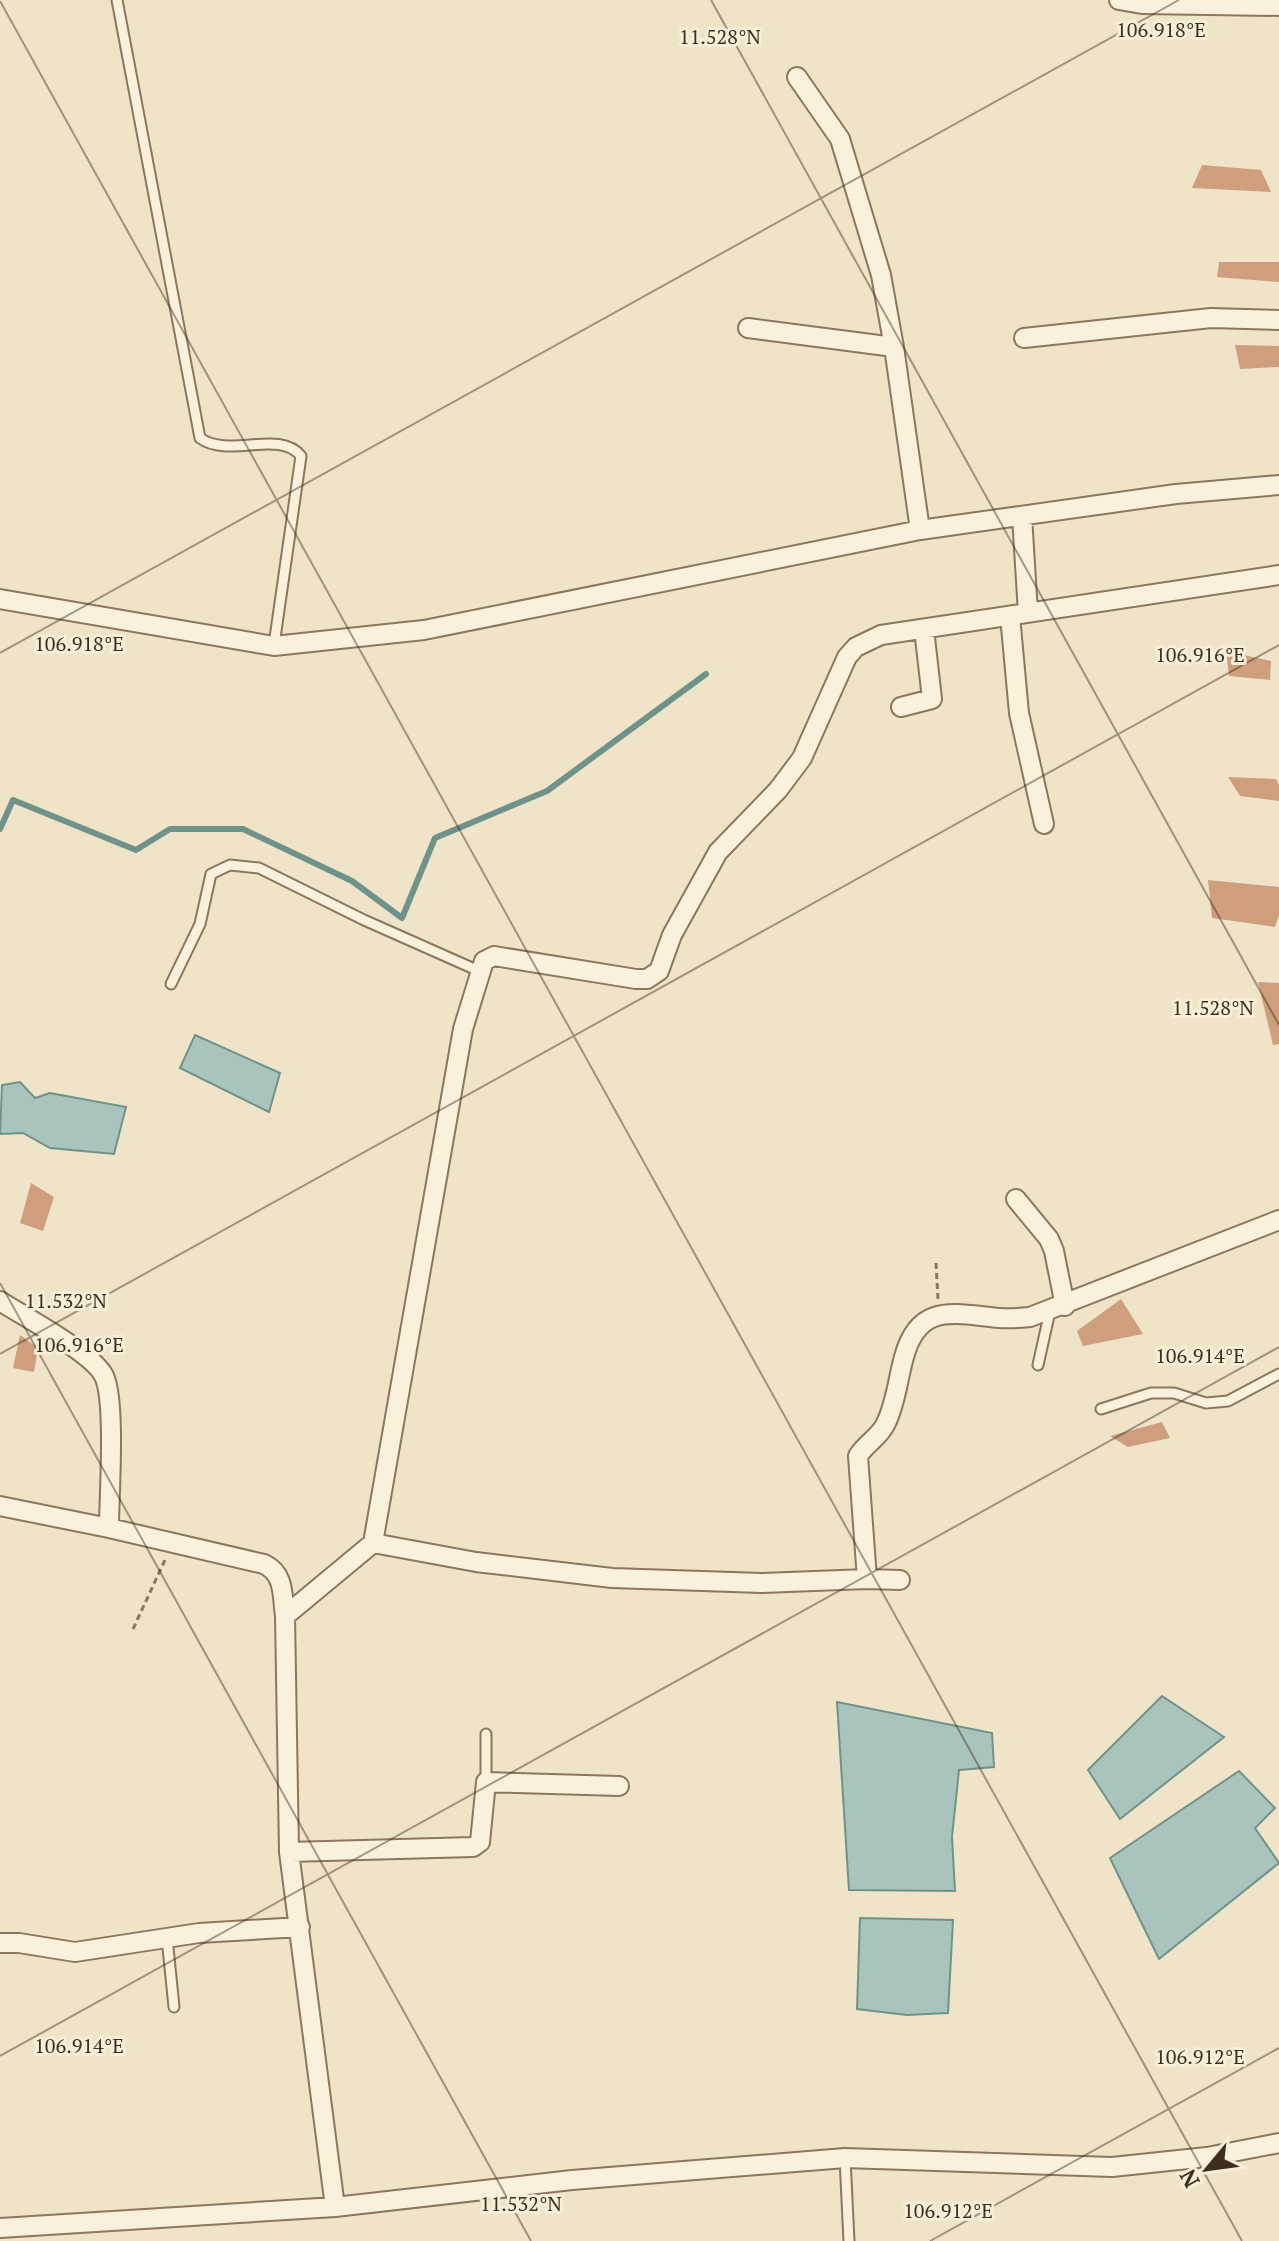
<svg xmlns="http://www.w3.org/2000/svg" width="1279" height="2241" viewBox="0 0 1279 2241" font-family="'PT Serif',serif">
<rect width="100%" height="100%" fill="#f0e4c8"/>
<path fill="#a9c4bc" stroke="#6f938a" stroke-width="2" d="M195,1035L280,1073L269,1112L180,1068Z
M20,1082L35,1098L50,1093L126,1107L114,1154L50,1148L23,1133L0,1134L2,1085Z
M1162,1696L1224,1737L1120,1819L1088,1770Z
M837,1702L992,1733L994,1767L959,1770L952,1837L955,1891L849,1890Z
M1239,1771L1275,1808L1255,1828L1279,1863L1159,1959L1110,1858Z
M860,1918L953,1920L948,2013L907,2015L857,2009Z"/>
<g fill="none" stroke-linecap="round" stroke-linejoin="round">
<path stroke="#6f938a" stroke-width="6" d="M0,829L13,800L136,850L170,829H243L352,881L402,918L435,838L547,791L706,674"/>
</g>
<path fill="#cf9f7d" d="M1202,165L1261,170L1271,192L1192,188Z
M1219,262H1279V282L1217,277Z
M1235,345L1279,346V367L1240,369Z
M1226,651L1271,661L1270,680L1229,676Z
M1228,777L1276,779L1279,785V801L1240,796Z
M1208,880L1279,887V915L1275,927L1212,918Z
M1258,982L1279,983V1044L1273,1045Z
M31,1183L54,1197L43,1231L20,1223Z
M1121,1299L1143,1334L1083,1346L1077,1331Z
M20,1335L38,1348L34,1372L13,1368Z
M1162,1422L1170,1438L1128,1447L1110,1436Z"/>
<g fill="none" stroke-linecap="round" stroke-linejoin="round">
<g stroke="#8d765c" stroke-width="13">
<path id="service" d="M117,0L200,438C229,459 279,429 301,456L274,645
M171,984L200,924L211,874L230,865L259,868L364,920L479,971
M1038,1365L1050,1311
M1101,1409L1151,1393H1174L1206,1403L1228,1401L1279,1374
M486,1782V1734
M167,1938L174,2007
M845,2158L849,2241"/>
</g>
<g stroke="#8d765c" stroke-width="22">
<path id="minor" d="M1119,0L1142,4L1279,6
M797,77L840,139L881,275L894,347
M748,328L894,347L920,530
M1024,338L1211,318L1279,320
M1022,516L1028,613
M0,599L274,646L424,630L920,530L1176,494L1279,485
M1010,616L1019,713L1044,824
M901,707L932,699L924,629
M1016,1199L1049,1239L1054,1251L1065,1306
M0,1301C23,1316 93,1353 104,1376C116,1401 109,1496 109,1528L264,1564C285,1574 282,1595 285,1616L289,1852L335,2207
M0,1506L109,1528
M373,1543L476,1562L612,1578L762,1583L867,1579L900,1580
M867,1579L858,1456C866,1443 880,1437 886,1423C896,1403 898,1378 904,1357C919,1302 954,1314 999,1318C1009,1319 1020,1318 1030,1317L1279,1220
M285,1616L373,1543L463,1029L484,961L494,956L636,979H647L659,971L672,935L718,852L778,790L802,758L847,657L856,647L881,635L1279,575
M289,1852L473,1847L480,1842L486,1782L619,1786
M0,1943H19L75,1952L199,1933L300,1927
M0,2228L335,2207L572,2180L845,2158L1112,2167L1207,2157L1279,2143"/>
</g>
<path stroke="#8d765c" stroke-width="3" stroke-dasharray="6 4" stroke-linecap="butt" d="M936,1263L938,1299
M133,1629L165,1560"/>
<use href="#service" stroke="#faf1dc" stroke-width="9"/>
<use href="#minor" stroke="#faf1dc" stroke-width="18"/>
</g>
<path fill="none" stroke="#3d2e20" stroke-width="2" stroke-opacity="0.45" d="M711,0L1279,1025M0,1L1242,2241M0,653L1179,0M0,1283L531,2241M0,1354L1279,645M0,2056L1279,1347M930,2241L1279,2048"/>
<g font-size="20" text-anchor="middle" fill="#3d2e20" stroke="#f7eed8" stroke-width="6" stroke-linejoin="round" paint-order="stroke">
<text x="1161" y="37">106.918°E</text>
<text x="720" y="44">11.528°N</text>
<text x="79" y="651">106.918°E</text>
<text x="1200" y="662">106.916°E</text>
<text x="1213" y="1015">11.528°N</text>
<text x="66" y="1308">11.532°N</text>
<text x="79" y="1352">106.916°E</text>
<text x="1200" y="1363">106.914°E</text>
<text x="79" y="2053">106.914°E</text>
<text x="1200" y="2064">106.912°E</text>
<text x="521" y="2211">11.532°N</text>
<text x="948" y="2218">106.912°E</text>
</g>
<g transform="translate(1207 2169) rotate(241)" stroke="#f7eed8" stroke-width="6" paint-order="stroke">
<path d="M0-6L14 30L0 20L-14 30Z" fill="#3d2e20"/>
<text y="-12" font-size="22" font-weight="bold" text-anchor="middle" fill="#3d2e20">N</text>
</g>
</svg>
